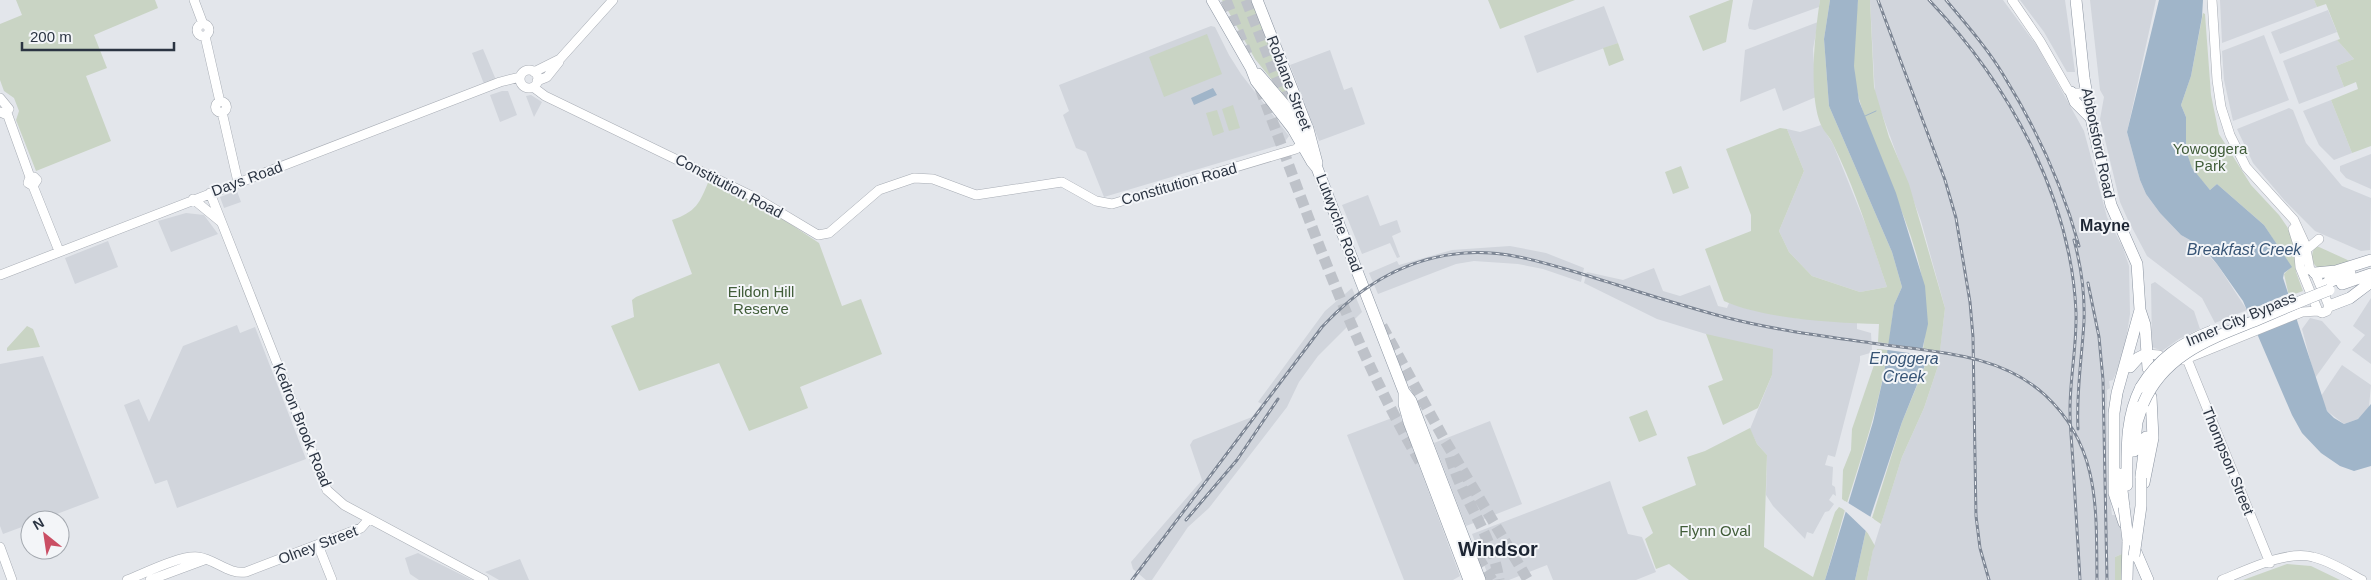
<svg xmlns="http://www.w3.org/2000/svg" width="2371" height="580" viewBox="0 0 2371 580" font-family="Arial,sans-serif">
<rect width="100%" height="100%" fill="#e3e6eb"/>
<path fill="#d1d5dc" d="M1753,0H1820L1819,7L1755,30L1749,29L1748,25Z
M1870,0H2003L2037,46L2084,131L2107,217L2123,248L2129,266L2130,314L2125,346L2116,373L2113,380L2109,381L2110,388L2107,390L2108,480L2112,515H2116L2120,526L2122,540V554L2115,557V580H1867L1873,549L1902,457L1924,408L1938,366L1945,308L1921,221L1875,95Z
M2020,0H2065L2075,72H2067L2044,32Z
M2090,0H2156L2127,132L2140,180L2146,194L2160,213L2181,235L2197,244L2217,264L2247,310L2215,323L2202,298L2147,256L2128,220L2120,202L2100,119L2104,97L2100,90Z
M2220,0H2314L2317,7L2222,43Z
M1604,6L1618,43L1537,73L1524,36Z
M2328,10L2337,32L2280,54L2271,32Z
M1818,22L1813,49L1816,97L1783,111L1775,88L1740,102L1745,50Z
M1211,26L1215,27L1229,55L1241,74L1289,136L1283,144L1104,197L1086,152L1076,148L1063,115L1069,111L1059,85Z
M2264,35L2289,100L2233,121L2224,80L2222,51Z
M2337,40L2354,59L2336,66L2344,87L2299,104L2283,61Z
M483,49L496,80L484,84L472,53Z
M1330,50L1344,90L1352,87L1365,124L1319,141L1290,65Z
M502,91H508L517,115L500,122L490,95Z
M531,95L542,102L534,117L526,96Z
M2331,100L2352,153L2334,160L2319,145L2303,111Z
M2289,108L2293,110L2306,143L2342,186L2371,198L2370,250L2361,251L2315,231L2285,201L2253,163L2237,129Z
M1821,125L1833,144L1867,228L1887,287L1860,292L1812,276L1789,252L1779,231L1804,171L1787,129L1800,132Z
M2371,154V189L2346,178L2340,171V166Z
M237,191L241,202L224,208L220,197Z
M1368,195L1380,226L1397,220L1401,232L1392,236L1400,257L1397,258L1390,243L1362,254L1342,205Z
M186,213L204,215L218,234L171,252L158,221Z
M108,241L118,267L75,284L65,258Z
M1510,246L1546,253L1584,268L1581,282L1543,269L1518,264L1474,261L1456,264L1378,294L1369,273L1397,261L1399,265L1452,250Z
M1654,268L1663,291L1680,296L1710,285L1718,306L1727,308L1729,303L1795,318L1857,323V329L1871,333L1872,350L1870,353L1860,356V361L1835,457L1828,455L1825,465L1833,467L1832,485L1835,487L1836,496L1833,494L1829,500L1834,504L1829,511L1825,512L1813,534L1807,532L1805,539L1773,506L1766,495L1767,455L1757,444L1750,429L1772,375L1706,334L1657,319L1584,283L1587,272L1623,280Z
M2155,282L2194,311L2200,329L2179,339L2162,351L2152,347L2151,284Z
M1352,288L1362,312L1318,356L1299,382L1287,407L1209,508L1188,527L1152,580H1146L1133,569L1131,562L1202,480L1190,445L1193,440L1252,417L1262,404L1258,402L1325,311Z
M2371,298V364L2352,350L2365,335L2353,326Z
M2310,318L2322,321L2341,342L2315,378L2302,329Z
M237,325L240,333L255,327L306,459L177,508L167,480L155,484L124,405L139,399L149,422L183,346Z
M43,356L99,498L41,520H30V524L3,534L0,526V364Z
M2342,365L2371,385L2369,407L2358,419L2344,424L2327,411L2321,396Z
M1400,415L1460,576L1453,580H1404L1347,435Z
M1490,421L1522,504L1466,526L1434,443Z
M1610,481L1628,534L1642,537L1656,572L1636,580H1553L1547,565L1509,580H1490L1472,534Z
M418,553L472,580H419L410,574L405,558Z
M520,559L529,580H499L485,572Z"/>
<path fill="#c9d4c4" d="M16,0H155L158,8L94,35L107,68L86,76L111,141L36,171L16,120L19,111L14,98L4,91L0,80V24L22,15Z
M1222,0H1255L1294,107L1255,59Z
M1488,0H1575L1500,29Z
M1730,0H1733L1726,42L1703,51L1689,16Z
M1820,0H1830L1824,39L1829,106L1892,252L1902,287L1894,305L1889,344L1878,342L1879,324C1835,323 1764,319 1724,301L1705,249L1751,231V215L1726,149L1780,128L1787,129L1804,171L1779,231L1789,252L1812,276L1860,292L1887,287C1871,241 1855,188 1833,144C1830,137 1824,132 1821,125C1808,95 1815,32 1820,0Z
M1858,0H1870L1874,87L1889,137L1909,184L1945,308L1940,351L1923,349C1939,260 1883,184 1860,102C1850,70 1854,33 1858,0Z
M2314,0H2371V146L2352,153L2331,100L2358,89L2356,82L2344,87L2336,66L2354,59L2337,40L2340,39L2326,4L2317,7Z
M2203,13L2205,14L2211,95L2219,134L2251,185L2279,215L2290,231L2294,243L2296,272L2303,291L2289,296L2284,274L2291,267L2264,225L2217,184L2210,190L2192,169L2186,150V117L2181,105L2191,76Z
M1207,34L1222,74L1164,97L1149,57Z
M1618,43L1624,60L1609,66L1603,48Z
M1233,105L1240,128L1229,131L1222,109Z
M1217,110L1224,132L1213,136L1206,113Z
M1681,166L1689,188L1673,194L1665,172Z
M709,180L757,202L819,243L842,306L861,299L882,354L800,387L808,408L749,431L719,363L639,391L611,326L634,317L632,300L636,297L692,274L672,220C696,212 700,203 709,180Z
M2316,246L2319,247L2352,262L2334,267H2317C2310,262 2311,252 2316,246Z
M27,326L33,329L40,347L7,351V348Z
M1706,334L1773,349L1772,375L1758,408L1723,425L1708,386L1723,380Z
M1877,349L1888,350C1880,403 1863,452 1847,503L1842,499L1843,470L1851,450L1852,429L1874,365Z
M1921,355L1939,357L1938,366L1924,408L1902,457L1881,524L1872,518L1902,422L1925,366Z
M1647,410L1657,435L1639,442L1629,417Z
M1750,428L1757,444L1767,455L1764,547L1813,577L1835,512L1839,507L1845,510L1825,580H1689L1669,564L1656,569L1645,539L1653,533L1642,507L1696,485L1687,457L1705,451Z
M1866,530L1875,546L1873,550L1867,580H1855Z
M2122,554V580H2115V557Z
M2287,564L2311,566L2340,580H2243Z"/>
<path fill="#a0b5c9" d="M1830,0H1858L1854,66L1859,101L1896,193L1925,286L1928,324L1921,355L1925,365L1902,422L1866,530L1855,580H1825L1873,422L1884,374L1894,305L1902,287L1892,252L1829,106L1824,39Z
M2159,0H2203L2202,17L2191,76L2181,105L2186,117V150L2192,168L2210,190L2217,184L2264,225L2292,267L2284,273L2283,278L2327,411L2334,418L2344,424L2358,419L2371,404V466L2354,471L2340,466L2321,453L2302,433L2292,415L2243,301L2217,264L2207,252L2197,244L2181,235L2160,213L2146,194L2140,180L2127,132Z
M1213,88L1217,95L1194,105L1191,98Z"/>
<path fill="#e3e6eb" d="M2290,293L2296,309L2251,327L2245,312Z
M1887,343L1889,344L1926,349L1923,355L1888,350H1886Z
M1845,501L1874,519L1868,533L1843,509Z"/>
<g fill="none" stroke-linecap="round" stroke-linejoin="round">
<path stroke="#a0b5c9" stroke-width="1" d="M1865,116L1876,111"/>
<path stroke="#bec2c9" stroke-width="11" stroke-dasharray="11 5.5" stroke-linecap="butt" d="M1226,0L1247,54
M1246,0L1289,109
M1260,88C1308,215 1352,347 1422,465
M1382,326L1444,439L1528,580
M1450,457C1463,501 1492,533 1499,580
M1469,543L1492,580"/>
<g stroke="#a8adb5" stroke-width="10">
<path id="secondary" d="M194,0L203,24
M2012,0L2040,41L2068,90L2074,93H2086
M2212,0L2217,80L2221,107L2230,135L2246,167L2294,220L2305,244L2310,270
M197 30a6 6 0 1 1 12 0a6 6 0 1 1-12 0Z
M205,36L220,102
M520 79a9 9 0 1 1 18 0a9 9 0 1 1-18 0Z
M534,72L560,59L613,0
M537,81L547,77L559,62
M533,87L545,96L756,198L818,235L829,233L879,190L914,178L933,179L976,195L1062,182L1096,201L1112,204L1296,149L1304,142L1301,124
M0,98L9,109L5,114L0,112
M215.5 107a5.5 5.5 0 1 1 11 0a5.5 5.5 0 1 1-11 0Z
M222,112L238,182
M7,113L30,177L28,183L33,186L37,180L34,177H30
M33,186L59,251
M210,193L327,490L344,505L484,580
M193,199L221,222
M2293,229L2298,245L2300,267L2318,311
M2306,250L2319,239
M0,275L500,82L520,77
M2146,354L2159,355
M2187,359L2270,563
M2183,360L2302,312L2318,311L2322,313L2327,311L2329,306L2315,273L2310,270
M318,545L332,580
M0,547L12,580
M127,580C145,573 180,555 198,557C215,559 229,575 246,572L361,528L369,519
M150,580L204,560
M2222,580C2247,570 2286,550 2313,557C2330,561 2347,572 2362,580"/>
</g>
<g stroke="#8b94a1" stroke-width="12">
<path id="highway" d="M1212,0L1251,68L1256,81L1293,129L1312,162L1317,168L1404,392L1411,401L1480,580
M1257,0L1308,129L1317,163
M2076,0L2084,78L2091,118L2111,205L2137,264L2140,310L2145,325L2148,368
M1258,74L1301,124
M2071,92L2075,102L2091,118
M2315,273L2336,271L2371,260
M2327,283L2350,273
M2342,284L2371,274
M2329,306L2350,298L2371,282
M2130,367L2138,358L2146,354
M1404,392V404L1409,422L1469,580
M2134,451L2137,422L2143,404
M2120,474L2124,507
M2141,476L2146,437
M2144,483L2153,438L2151,397
M2127,485C2127,450 2125,419 2141,387
M2124,523L2114,493V413L2117,393L2140,310
M2133,545L2148,580
M2127,580L2128,540"/>
</g>
<use href="#secondary" stroke="#fff" stroke-width="9"/>
<use href="#highway" stroke="#fff" stroke-width="11"/>
<g stroke="#7d8694" stroke-width="3">
<path id="rail" d="M1878,0L1945,180L1956,218L1970,302L1973,337L1976,516L1980,548L1989,580
M1929,0C2008,83 2071,196 2076,312C2077,345 2070,377 2070,410C2070,428 2072,445 2073,463C2075,502 2078,541 2080,580
M1946,0C1966,24 1988,49 2004,76C2036,128 2063,187 2079,246
M2074,240C2081,266 2085,294 2084,321C2082,357 2076,392 2078,429
M2088,283L2099,337L2103,380L2107,580
M1186,520L1237,460L1278,399
M1132,580L1322,327C1360,286 1408,257 1465,253C1505,250 1541,262 1579,273C1628,288 1678,305 1728,318C1775,330 1823,336 1871,343C1931,352 1998,352 2045,395C2101,447 2096,511 2097,580"/>
</g>
<use href="#rail" stroke="#f3f5f8" stroke-width="1" stroke-dasharray="4" stroke-linecap="butt"/>
<g stroke="#8b94a1" stroke-width="12" stroke-linecap="butt">
<path id="highway-bridge" d="M2141,387C2158,359 2181,343 2212,331
M2143,404C2163,356 2207,340 2252,322C2278,311 2303,300 2329,290
M2124,507L2128,540
M2134,556L2141,506V478"/>
</g>
<use href="#highway-bridge" stroke="#fff" stroke-width="11"/>
</g>
<g text-anchor="middle" stroke-width="4" stroke-linejoin="round" paint-order="stroke">
<g font-size="15" fill="#2b3442" stroke="#f3f5f8">
<text transform="translate(1289 83) rotate(69)" y="5">Roblane Street</text>
<text transform="translate(2098 143) rotate(78)" y="5">Abbotsford Road</text>
<text transform="translate(247 179) rotate(-20)" y="5">Days Road</text>
<text transform="translate(1179 184) rotate(-16)" y="5">Constitution Road</text>
<text transform="translate(729 186) rotate(28)" y="5">Constitution Road</text>
<text transform="translate(1339 223) rotate(69)" y="5">Lutwyche Road</text>
<text transform="translate(2241 319) rotate(-23)" y="5">Inner City Bypass</text>
<text transform="translate(302 425) rotate(68)" y="5">Kedron Brook Road</text>
<text transform="translate(2228 461) rotate(68)" y="5">Thompson Street</text>
<text transform="translate(318 545) rotate(-21)" y="5">Olney Street</text>
</g>
<g font-size="15" fill="#415d39" stroke="#f3f5f8">
<text x="2210" y="154">Yowoggera<tspan x="2210" dy="17">Park</tspan></text>
<text x="761" y="297">Eildon Hill<tspan x="761" dy="17">Reserve</tspan></text>
<text x="1715" y="536">Flynn Oval</text>
</g>
<g font-size="16" font-weight="bold" fill="#1d2533" stroke="#f3f5f8">
<text x="2105" y="231">Mayne</text>
</g>
<g font-size="16" font-style="italic" fill="#375475" stroke="#f3f5f8">
<text x="2244" y="255">Breakfast Creek</text>
<text x="1904" y="364">Enoggera<tspan x="1904" dy="18">Creek</tspan></text>
</g>
<g font-size="20" font-weight="bold" fill="#1d2533" stroke="#f3f5f8">
<text x="1498" y="556">Windsor</text>
</g>
</g>
<g transform="translate(45 535) rotate(330)"><circle r="24" fill="#f3f5f8" stroke="#a3a8af"/>
<path d="M0-4L9 19L0 12L-9 19Z" fill="#ca4e64"/>
<text y="-8" font-size="14" font-weight="bold" text-anchor="middle" fill="#2b3442">N</text>
</g>
<path d="M22 42v8h152v-8" fill="none" stroke="#2b3442" stroke-width="2.5"/>
<text x="30" y="42" font-size="15" fill="#2b3442" stroke="#f3f5f8" stroke-width="4" paint-order="stroke">200 m</text>
</svg>
